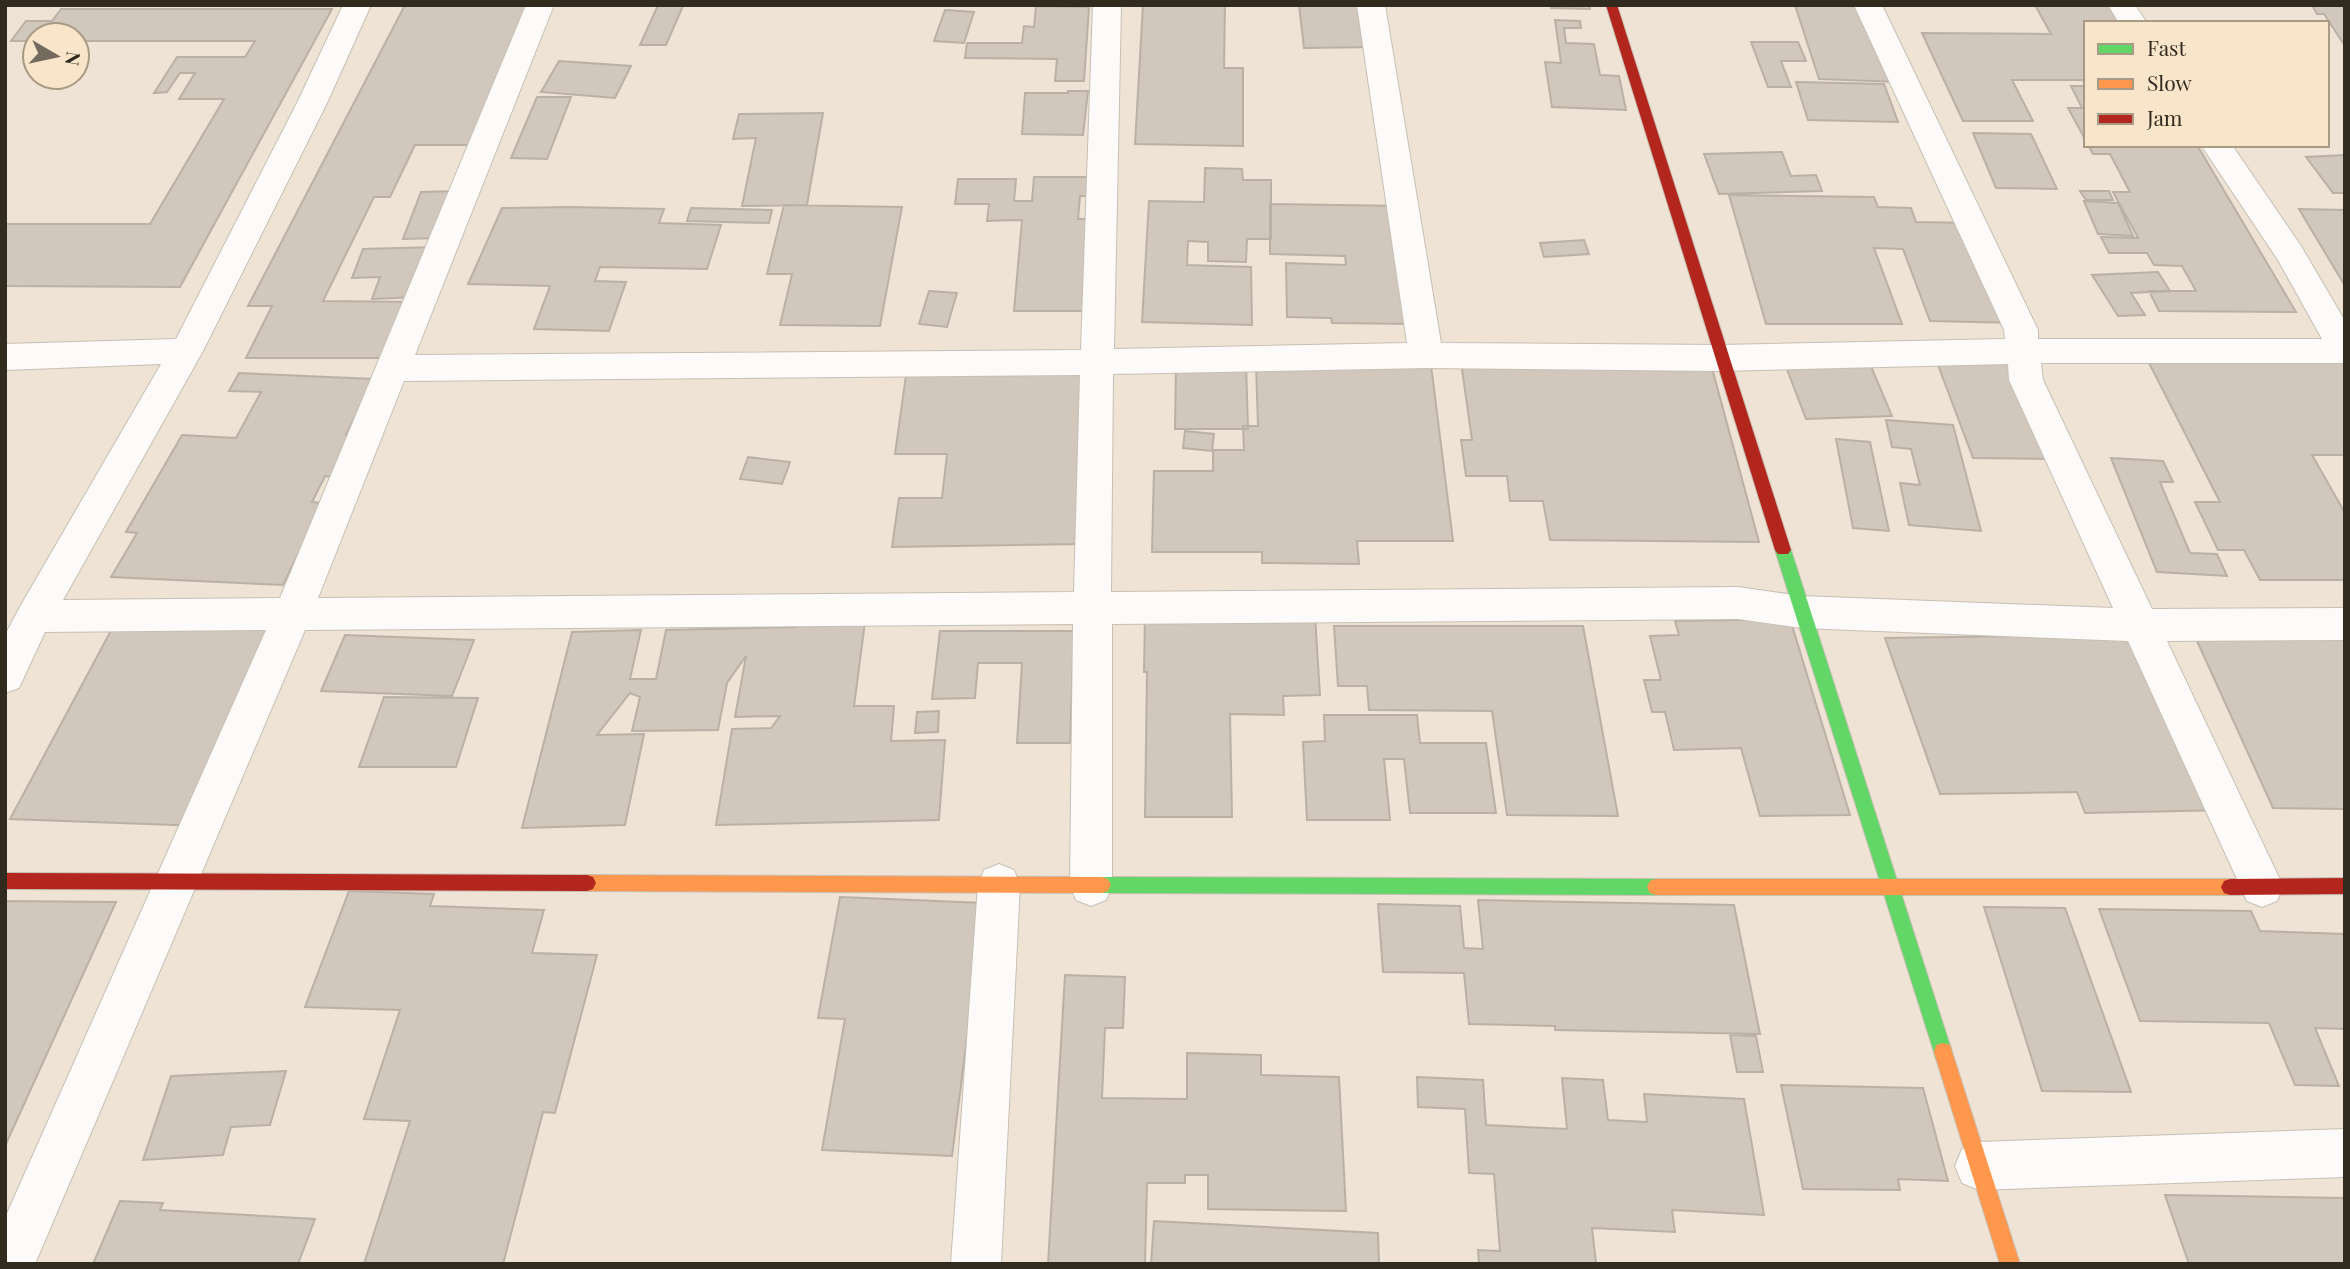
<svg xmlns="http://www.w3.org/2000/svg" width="2350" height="1269" viewBox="0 0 2350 1269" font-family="'Playfair Display',serif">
<rect width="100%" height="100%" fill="#eee3d4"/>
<path fill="#d1c7bc" stroke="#bab0a6" stroke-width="2" d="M405,5H532L471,145H415L390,197H374L323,301L415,302L383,358H246L272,306H248Z
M658,5L683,6L666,45H640Z
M1143,5H1225L1224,68H1243V146L1135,144Z
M1299,5H1368L1375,47L1304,48Z
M1551,5H1589L1590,9L1551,8Z
M1795,5H1869L1898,82L1819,79Z
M2035,5H2109L2120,23H2086V80H2012L2033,121H1963L1922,33L2051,34Z
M2312,5H2345V46L2324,14H2317Z
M1036,6L1089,7L1084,81H1055L1057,59L965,58L967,43H1022L1024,26L1034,27Z
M61,9H332L180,287L5,286V224H150L224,99H179L195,73H180L167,92L154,93L177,57H245L255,41H77V35H35V41H11L26,21H52Z
M945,10L974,12L964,43L934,41Z
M1555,20L1580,21L1581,28H1564L1566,43L1594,44L1600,75L1619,76L1626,110L1552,107L1545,62L1561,63Z
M1751,42H1798L1806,61H1781L1791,87H1768Z
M559,61L631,66L615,98L541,92Z
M1796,82L1884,84L1898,122L1808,120Z
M2071,86H2086V141L2068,108H2082Z
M1068,91H1088L1083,135L1022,134L1025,93H1068Z
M537,97H571L547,159L511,158Z
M823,113L807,205L742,206L756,138L733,139L739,114Z
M1973,133L2031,134L2057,189L1996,188Z
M2088,145H2197L2296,312L2159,311L2149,291H2196L2182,266L2154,265L2147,253H2109L2101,237L2138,238L2113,192H2130L2110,154H2093Z
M1782,152L1791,176L1816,175L1822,191L1719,194L1704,154Z
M2345,155V193H2333L2306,157Z
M1205,168L1242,169L1243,180H1271V239H1247L1246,262L1208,261V242L1188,241L1187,265L1251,267L1252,325L1142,322L1149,201L1204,202Z
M1034,177H1094L1093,196H1080L1078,219H1098L1095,311H1014L1022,220L987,221L989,204H955L958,179H1016L1014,201H1032Z
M455,191L438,238L403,239L421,192Z
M2080,191H2109L2113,200H2086Z
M1729,195L1874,197L1878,207L1911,208L1916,222L1975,223L2018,323L1930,321L1903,249L1874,248L1902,324H1766Z
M2084,201L2118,203L2133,236L2098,234Z
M1270,204L1405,206L1415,324L1332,323L1331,318L1287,317L1286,263L1346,265L1345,256L1270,254Z
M784,205L902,207L880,326L780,325L792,274H767Z
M569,207L664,209L659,223L721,225L707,269L600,267L595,281L626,282L609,331L534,329L550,286L468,284L502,208Z
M691,208L772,210L769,223L687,221Z
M2299,209L2345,210V286Z
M1584,240L1589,254L1544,257L1540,243Z
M435,247L418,297L372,299L380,277L352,278L363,249Z
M2158,272L2170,291L2131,293L2145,315L2118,316L2092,275Z
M929,291L957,293L947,327L919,324Z
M1460,355L1709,357L1759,542L1550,540L1543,501H1510L1507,476H1466L1461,440H1472Z
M2145,355L2345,363V455H2312L2345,513V580H2260L2244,550H2218L2195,502H2220Z
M1867,357L1892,416L1806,419L1783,359Z
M1935,357L2019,358L2061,459L1973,458Z
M908,361L1092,365L1084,544L892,547L899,498H942L947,454H895Z
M1176,363H1246L1248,429H1175Z
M1256,364L1431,365L1453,541H1357L1359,564L1262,563V552H1152L1154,471H1213V450H1244L1243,426H1258Z
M239,373L373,379L346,435H361L341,477L325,476L312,502L323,503L283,585L111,577L137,533L126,532L182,435L236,438L261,392L229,391Z
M1886,420L1953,425L1981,531L1909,525L1900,483L1920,485L1911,449L1892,447Z
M1185,431L1214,434L1212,451L1183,448Z
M1836,439L1870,442L1889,531L1853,528Z
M748,457L790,462L782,484L740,479Z
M2111,458L2163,461L2173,482H2160L2190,553L2217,554L2227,576L2157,572Z
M1145,616H1315L1320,695L1283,696L1284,715L1230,714L1232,817H1145L1147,672H1144Z
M804,618L865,622L854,706H894L891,741L945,740L939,820L716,825L732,729L771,728L780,716L735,717L746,656L727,683L718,730L632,731L640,697L630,693L597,735L644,734L625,825L522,828L572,632L641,630L630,679H656L666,630L797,627Z
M1790,619L1850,815L1760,816L1741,748L1674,750L1665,712H1652L1644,680H1661L1650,636L1679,635L1675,621Z
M114,625L271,626L202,826L10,819Z
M1334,626H1583L1618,816L1507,815L1492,711L1369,710L1367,686H1338Z
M2192,630L2345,632V809L2273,808Z
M940,631H1074L1070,743H1017L1022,663H978L975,698L932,699Z
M2147,634L2229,810L2085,813L2077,792L1940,794L1885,638Z
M345,635L474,640L452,696L321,691Z
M384,697L478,698L456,767H359Z
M939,711L938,732L915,733L917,712Z
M1324,715H1417L1420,743H1486L1496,813H1410L1404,759H1384L1390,820H1307L1303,742L1325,741Z
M349,891L434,894L430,906L544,910L532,953L597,955L555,1113L543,1112L503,1264H364L410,1121L364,1119L400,1010L305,1007Z
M840,897L984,903L952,1156L822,1150L845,1019L818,1018Z
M1478,900L1734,905L1760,1034L1555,1030V1026L1469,1024L1464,973L1383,972L1378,904L1460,906L1464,948L1483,949Z
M5,901L116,902L5,1146Z
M1984,907L2065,908L2131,1092L2042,1091Z
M2099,909L2251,911L2260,931L2345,934V1029L2315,1028L2339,1086L2295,1085L2269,1023L2140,1021Z
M1065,975L1125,977L1123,1028H1105L1102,1098L1187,1099V1053L1261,1055V1075L1339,1077L1346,1211L1208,1209V1175H1185V1183H1147L1145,1264H1048Z
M1730,1035L1756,1036L1763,1072H1737Z
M286,1071L270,1125L231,1127L223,1155L143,1160L171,1076Z
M1417,1077L1483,1080L1486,1125L1567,1129L1562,1078L1603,1080L1608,1120L1647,1122L1644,1094L1744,1099L1764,1215L1672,1210L1675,1232L1592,1228L1596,1263L1479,1264L1478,1250L1500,1251L1494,1174L1469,1173L1465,1109L1418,1107Z
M1781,1085L1923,1088L1948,1181L1898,1179L1900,1190L1803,1189Z
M2165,1195L2345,1198V1264H2189Z
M120,1201L163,1203L160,1210L315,1219L298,1264H93Z
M1154,1221L1378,1233L1379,1264H1151Z"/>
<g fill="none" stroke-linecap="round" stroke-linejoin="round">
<g stroke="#c8bfb4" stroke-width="2">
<path id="street" d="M343,5H371L327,103L203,351L63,600L280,598L526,5H554L415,355L1081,350L1093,5H1121L1114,349L1407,343L1357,5H1385L1441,343L1721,345L2005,339L2004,330L1854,5H1882L2038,330V339H2322L2278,260L2201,145H2232L2301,246L2345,321V363H2041L2043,380L2152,609L2345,608V640L2167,641L2283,886L2277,901L2262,907L2247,901L2128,641L1802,628L1738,619L1112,624V885L1106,900L1091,906L1076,900L1070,885L1073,624L305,630L35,1264H5V1218L266,630L45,632L19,688L5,693V635L21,605L161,364L5,370V344L176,339L297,103ZM2008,364L2009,380L2113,608L1802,596L1738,587L1111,592L1113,374L1426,368L1721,371ZM1080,375L1074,592L318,598L404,381Z
M2108,5H2135L2147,23H2119Z
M999,864L1014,870L1020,885L1001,1264H951L978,885L984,870Z
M2345,1129V1177L1979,1190L1962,1183L1955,1166L1962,1149L1979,1142Z"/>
</g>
<g stroke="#c8bfb4" stroke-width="2">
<path id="fast" d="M1783,544L1788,546L1791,550L1952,1052L1950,1059L1943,1061L1936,1059L1934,1052L1775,550L1778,546Z
M1102,877L1656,879L1662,881L1665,887L1662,893L1656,895L1102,893L1096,891L1093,885L1096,879Z"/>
</g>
<g stroke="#c8bfb4" stroke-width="2">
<path id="slow" d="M587,875L1102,877L1108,879L1111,885L1108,891L1102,893L587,891L581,889L578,883L581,877Z
M1656,879H2230L2236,881L2239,887L2236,893L2230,895H1656L1650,893L1647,887L1650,881Z
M1943,1043L1950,1045L1952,1052L2020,1264H2000L1934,1052L1936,1045Z"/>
</g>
<g stroke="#c8bfb4" stroke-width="2">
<path id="jam" d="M1606,5H1617L1791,550L1788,554H1778L1775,550Z
M5,873L587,875L593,877L596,883L593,889L587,891L5,889Z
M2345,878V894L2230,895L2224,893L2221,887L2224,881L2230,879Z"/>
</g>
<use href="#street" fill="#fcfbf9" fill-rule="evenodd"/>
<use href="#fast" fill="#63d668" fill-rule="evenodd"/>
<use href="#slow" fill="#ff974d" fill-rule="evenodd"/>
<use href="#jam" fill="#b3261e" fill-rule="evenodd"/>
</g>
<rect width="2350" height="1269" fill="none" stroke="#312a1f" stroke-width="14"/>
<rect x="2084" y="21" width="245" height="126" fill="#f9e5c9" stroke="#a99a85" stroke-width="2"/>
<rect x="2098" y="44" width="35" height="10" fill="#63d668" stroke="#a99a85" stroke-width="2"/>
<text x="2147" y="56" font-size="21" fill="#312a1f">Fast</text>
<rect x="2098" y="79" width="35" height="10" fill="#ff974d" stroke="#a99a85" stroke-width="2"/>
<text x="2147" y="91" font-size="21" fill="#312a1f">Slow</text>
<rect x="2098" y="114" width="35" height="10" fill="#b3261e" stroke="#a99a85" stroke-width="2"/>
<text x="2147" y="126" font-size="21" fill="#312a1f">Jam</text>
<g transform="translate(56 56) rotate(99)"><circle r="33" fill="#f9e5c9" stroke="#a99a85" stroke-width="2"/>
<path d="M0-5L12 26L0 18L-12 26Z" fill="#736b5e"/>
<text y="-10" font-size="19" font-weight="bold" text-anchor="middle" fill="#312a1f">N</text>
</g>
</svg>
